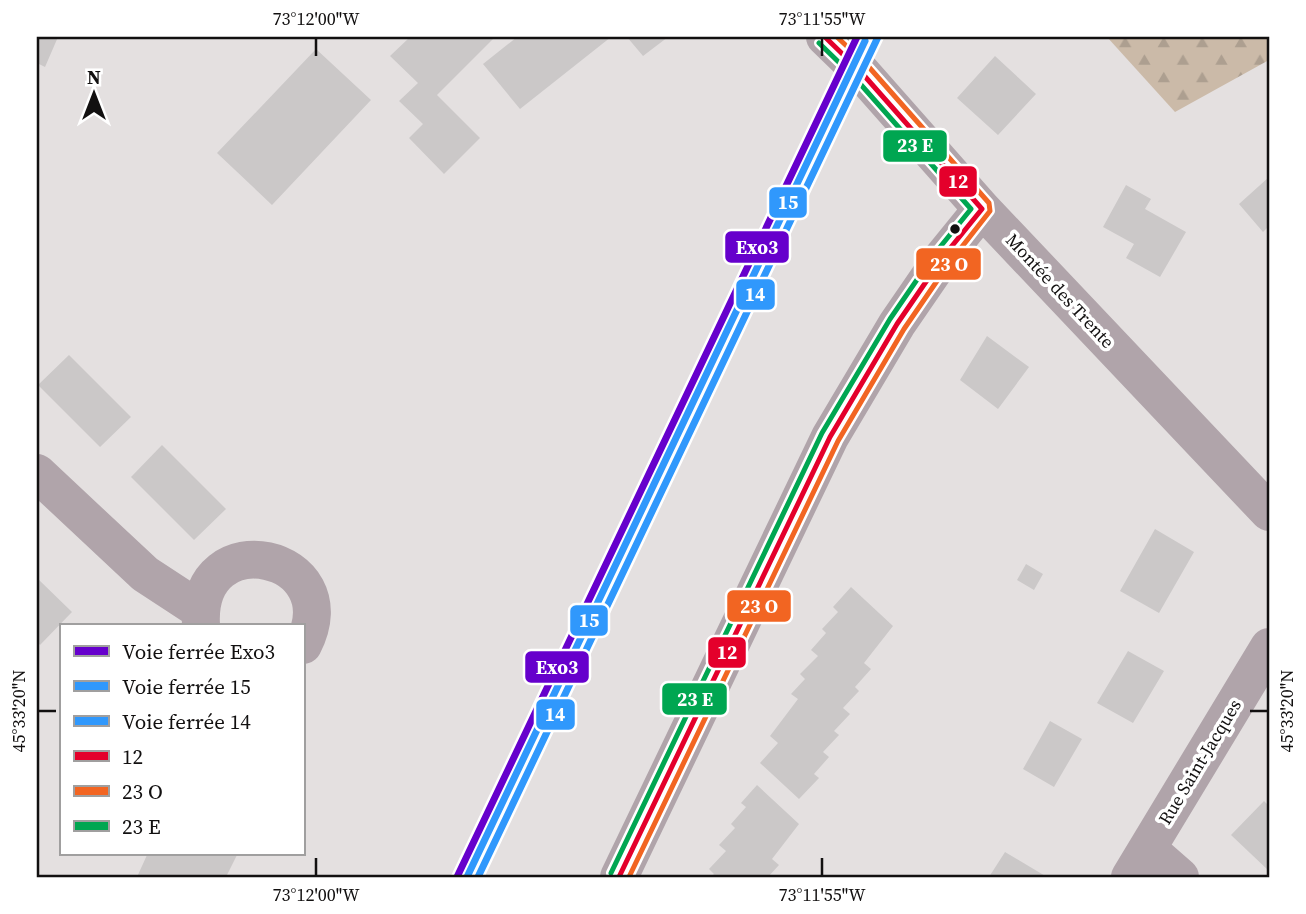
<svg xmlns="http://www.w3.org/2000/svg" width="1306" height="914" viewBox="0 0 1306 914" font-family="'Source Serif 4',serif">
<defs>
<pattern id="forest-firs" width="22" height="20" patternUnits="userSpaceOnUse" patternTransform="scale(1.75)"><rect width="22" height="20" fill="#cbbaa8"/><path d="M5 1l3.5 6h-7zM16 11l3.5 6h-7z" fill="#ad9f90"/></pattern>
</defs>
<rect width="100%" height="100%" fill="#e4e0e0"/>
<path fill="url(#forest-firs)" d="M1107,37H1269V60L1175,112Z"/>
<path fill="#cbc8c8" d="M37,37H58L45,67L37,63Z
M410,37H495L437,95L480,138L444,174L409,138L423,124L399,101L418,83L390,56Z
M517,37H611L520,109L483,64Z
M627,37H668L643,56Z
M316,49L371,100L272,205L217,153Z
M995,56L1036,94L998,135L957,98Z
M1269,177V226L1263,232L1239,204Z
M1126,185L1151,199L1145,209L1186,232L1160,277L1126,258L1134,244L1103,227Z
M987,336L1029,367L998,409L960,380Z
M69,355L131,417L100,447L38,385Z
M162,445L226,509L194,540L131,477Z
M1155,529L1194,552L1159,613L1120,591Z
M1026,564L1043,574L1034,590L1017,580Z
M37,578L72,612L40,645L37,641Z
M851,587L893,626L864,663L871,669L855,687L859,691L843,708L850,714L834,731L839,735L823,752L829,757L814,774L819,778L799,799L760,763L778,743L770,736L798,699L791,694L805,679L800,674L818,656L811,650L826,633L822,629L838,612L833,607Z
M1128,651L1164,671L1133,723L1097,703Z
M1050,721L1082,739L1054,787L1023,769Z
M757,785L799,824L772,859L779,865L768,877H711L714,874L709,869L726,851L719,845L735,828L731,824L746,807L741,803Z
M1264,801L1269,806V871L1231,835Z
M1005,852L1047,877H989Z
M141,853H238L226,877H137L147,855Z"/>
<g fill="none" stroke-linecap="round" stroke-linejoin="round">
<path stroke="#b0a4aa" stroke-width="38" d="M825,37L861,72L982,209L1269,512
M37,473L145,574L200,610
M201,625C195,519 350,554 303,645
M1148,849L1180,877
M619,877L830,437L897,324L943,257L982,209
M1130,877L1269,647"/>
<g stroke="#fff" stroke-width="10">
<path id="bus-1" d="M619,877L830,437L897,324L943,257L982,209L861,72L825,37"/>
</g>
<g stroke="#fff" stroke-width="10">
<path id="bus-2" d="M629,877L838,441L904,329L950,262L990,211L989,203L868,66L837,37"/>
</g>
<g stroke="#fff" stroke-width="10">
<path id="bus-3" d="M611,873L822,433L890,319L936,252L971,209L855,78L819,43"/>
</g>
<use href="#bus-1" stroke="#e4002b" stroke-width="5"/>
<use href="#bus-2" stroke="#f26522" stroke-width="5"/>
<use href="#bus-3" stroke="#00a651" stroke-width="5"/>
<g stroke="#fff" stroke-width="12">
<path id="rail-1" d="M457,877L857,37"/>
</g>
<g stroke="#fff" stroke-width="12">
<path id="rail-2" d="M467,877L865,41"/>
</g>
<g stroke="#fff" stroke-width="12">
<path id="rail-3" d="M478,877L878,37"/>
</g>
<use href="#rail-1" stroke="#60c" stroke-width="7"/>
<use href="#rail-2" stroke="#3098fc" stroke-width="7"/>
<use href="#rail-3" stroke="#3098fc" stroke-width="7"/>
</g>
<path fill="none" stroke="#121010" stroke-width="2.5" d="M316,38V56M822,38V56M38,711H56M1250,711H1268M316,858V876M822,858V876"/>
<circle fill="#121010" stroke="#fff" stroke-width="2.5" cx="955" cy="229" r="6"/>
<g text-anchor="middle" stroke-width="7" stroke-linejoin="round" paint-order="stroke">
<g font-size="18" fill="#121010" stroke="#fff">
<text transform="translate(1060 291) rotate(47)" y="6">Montée des Trente</text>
<text transform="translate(1200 762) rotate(-59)" y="6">Rue Saint-Jacques</text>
</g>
</g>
<g stroke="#fff" stroke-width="2.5">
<rect x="882" y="129" width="66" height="34" rx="7" fill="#00a651"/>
<rect x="938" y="165" width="40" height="33" rx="7" fill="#e4002b"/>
<rect x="768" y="186" width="40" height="33" rx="7" fill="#3098fc"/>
<rect x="724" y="230" width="66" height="34" rx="7" fill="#60c"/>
<rect x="915" y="247" width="67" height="34" rx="7" fill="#f26522"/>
<rect x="735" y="278" width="41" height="33" rx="7" fill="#3098fc"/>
<rect x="726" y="589" width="66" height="34" rx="7" fill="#f26522"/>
<rect x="569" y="604" width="40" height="33" rx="7" fill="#3098fc"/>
<rect x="707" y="636" width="40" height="33" rx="7" fill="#e4002b"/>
<rect x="524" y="650" width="66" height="34" rx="7" fill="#60c"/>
<rect x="661" y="682" width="67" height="34" rx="7" fill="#00a651"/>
<rect x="535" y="698" width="41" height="33" rx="7" fill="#3098fc"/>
</g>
<g font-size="19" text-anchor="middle" font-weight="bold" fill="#fff">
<text x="915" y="152">23 E</text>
<text x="958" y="188">12</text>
<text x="788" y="209">15</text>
<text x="757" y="254">Exo3</text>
<text x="949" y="271">23 O</text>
<text x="755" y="301">14</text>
<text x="759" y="613">23 O</text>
<text x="589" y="627">15</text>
<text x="727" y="659">12</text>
<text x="557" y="674">Exo3</text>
<text x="695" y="706">23 E</text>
<text x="555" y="721">14</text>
</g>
<rect width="1306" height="914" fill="none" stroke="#ffffff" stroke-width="77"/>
<rect x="60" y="624" width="245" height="231" fill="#ffffff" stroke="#a09f9f" stroke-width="2"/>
<rect x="74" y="646" width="35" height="10" fill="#6600cc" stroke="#a09f9f" stroke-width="2"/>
<text x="122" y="659" font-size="21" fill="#121010">Voie ferrée Exo3</text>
<rect x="74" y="681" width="35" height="10" fill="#3098fc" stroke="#a09f9f" stroke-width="2"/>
<text x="122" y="694" font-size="21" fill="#121010">Voie ferrée 15</text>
<rect x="74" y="716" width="35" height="10" fill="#3098fc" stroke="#a09f9f" stroke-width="2"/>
<text x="122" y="729" font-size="21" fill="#121010">Voie ferrée 14</text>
<rect x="74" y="751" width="35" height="10" fill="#e4002b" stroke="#a09f9f" stroke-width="2"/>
<text x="122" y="764" font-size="21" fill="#121010">12</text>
<rect x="74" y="786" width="35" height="10" fill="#f26522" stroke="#a09f9f" stroke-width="2"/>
<text x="122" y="799" font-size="21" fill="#121010">23 O</text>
<rect x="74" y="821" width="35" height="10" fill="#00a651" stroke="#a09f9f" stroke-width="2"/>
<text x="122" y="834" font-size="21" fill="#121010">23 E</text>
<g transform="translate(94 94)" stroke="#ffffff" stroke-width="5" paint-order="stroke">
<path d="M0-5L12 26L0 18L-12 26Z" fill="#121010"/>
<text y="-10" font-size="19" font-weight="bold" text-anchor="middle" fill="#121010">N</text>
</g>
<rect x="38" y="38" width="1230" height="838" fill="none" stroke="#121010" stroke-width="2.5"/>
<g font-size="18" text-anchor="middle" fill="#121010">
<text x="316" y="25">73°12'00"W</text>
<text x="822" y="25">73°11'55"W</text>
<text transform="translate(19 711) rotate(-90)" y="6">45°33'20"N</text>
<text transform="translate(1287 711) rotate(-90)" y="6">45°33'20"N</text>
<text x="316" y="901">73°12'00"W</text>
<text x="822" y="901">73°11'55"W</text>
</g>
</svg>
